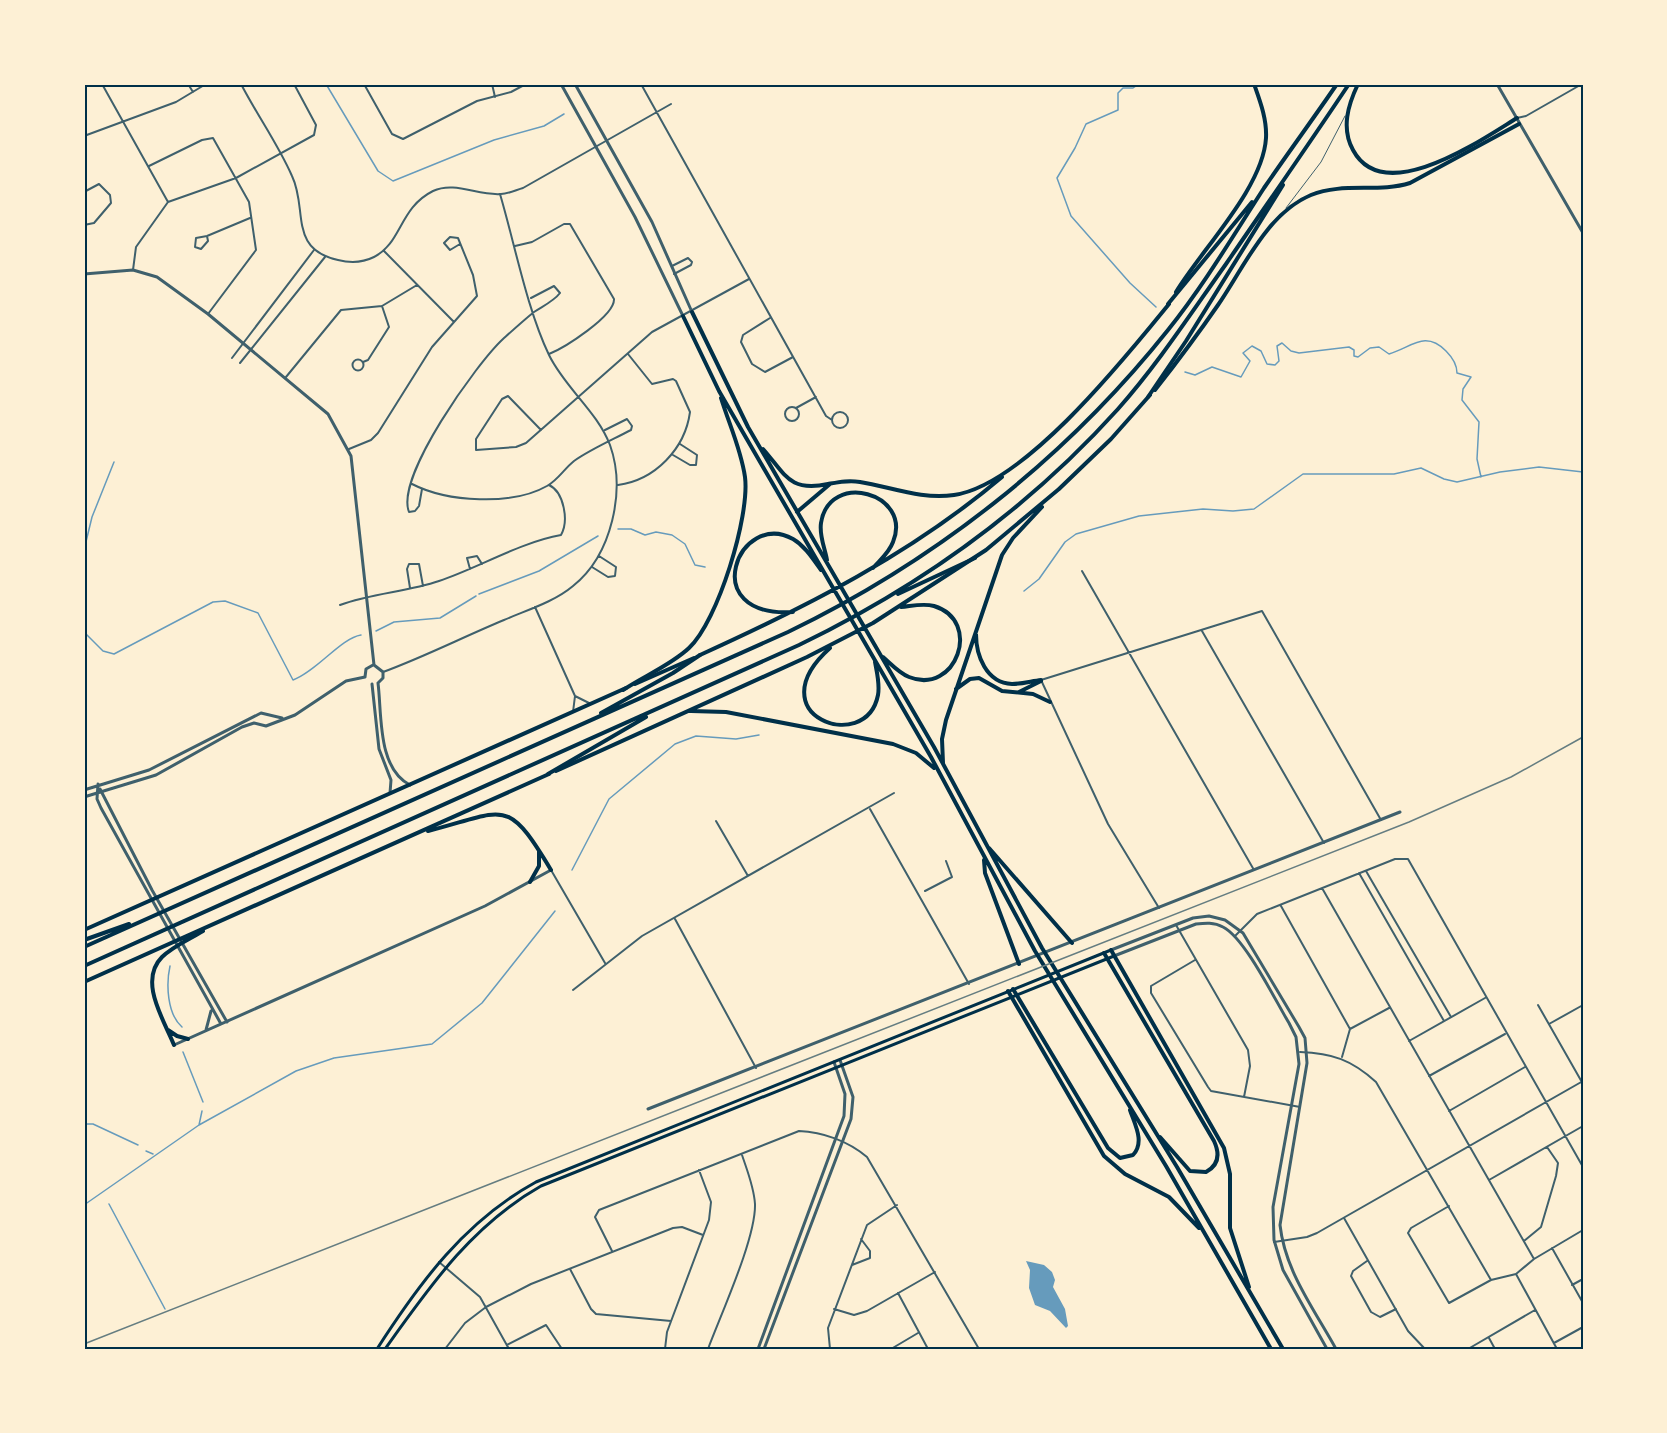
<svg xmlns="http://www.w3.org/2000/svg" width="1667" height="1433" viewBox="0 0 1667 1433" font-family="Montserrat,sans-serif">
<rect width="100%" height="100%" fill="#fdf0d5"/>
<path fill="#669bbc" d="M1026,1261L1044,1265L1052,1272L1055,1280L1053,1287L1065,1309L1068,1326L1066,1328L1050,1311L1035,1305L1029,1288L1030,1270Z"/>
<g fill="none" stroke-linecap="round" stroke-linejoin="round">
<path stroke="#669bbc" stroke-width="1.5" d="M326,84L378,171L393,181L494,140L544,126L564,114
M1139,84L1133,88H1123L1118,93V110L1086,124L1075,148L1057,178L1071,216L1130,283L1156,307
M585,86L587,84
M1185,372L1195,375L1212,367L1241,377L1250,361L1243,353L1252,346L1261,351L1267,364L1275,365L1279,361L1277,346L1282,343L1291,351L1299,353L1349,347L1354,350V356L1358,357L1370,348L1379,347L1389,354C1412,347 1425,330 1446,351C1453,358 1457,364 1457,373L1471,377L1463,389L1462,400L1479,422L1477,459L1481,477
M618,529H631L645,535L656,532L672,535L685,544L695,565L705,567
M84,550L92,517L114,462
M1024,591L1039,579L1065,542L1076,534L1139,516L1203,509L1233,511L1254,509L1303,474H1394L1421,468L1444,479L1457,482L1500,472L1539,467L1583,472
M479,594L539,571L598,536
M376,631L394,622L440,618L476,596
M84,632L103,651L114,654L213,602L225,601L258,613L293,680C317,671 341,638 361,635
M572,870L609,799L675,744L696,736L736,739L759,735
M170,966C166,984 167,1014 182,1027
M183,1052L203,1102
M85,1124H93L138,1145
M199,1125L202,1111
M146,1151L153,1154
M109,1204L165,1309
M84,1205L199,1125L296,1071L334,1058L432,1044L482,1003L555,911"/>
<path stroke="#3f606c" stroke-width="1" d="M1286,208L1321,162L1345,116"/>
<path stroke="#3f606c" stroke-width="2" d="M102,84L168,202
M188,84L193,92
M241,84C257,115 278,144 292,176C308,209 288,249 338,260C350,263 362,263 374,257C402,243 399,208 433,191C455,181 478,196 501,194C508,194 516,190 523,188L671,104
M364,84L392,134L403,139L477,101L511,92L526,84
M417,84H418
M492,84L495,97
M641,84L826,416L832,420
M1517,118L1526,116L1582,84
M84,136L176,102L206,84
M149,166L202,140L213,138L249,202L256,250L208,314
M84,192L99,184L110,195L111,203L94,223L84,225
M207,236L208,241L201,249L195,247L196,238L207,236L250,218
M515,246L532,242L564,224H570L614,299C615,316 564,348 549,354
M384,251L453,321
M672,266L688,258L692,262L691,265L674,274
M133,270L136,247L168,202L236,178L314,135L316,125L294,84
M770,318L743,335L741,342L752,364L765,372L793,357
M232,358L314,250
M352.5 365a5.5 5.5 0 1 1 11 0a5.5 5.5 0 1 1-11 0Z
M363,362L368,360L389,327L382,306
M240,363L325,257
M286,377L341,310L382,306L417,285
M785 414a7 7 0 1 1 14 0a7 7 0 1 1-14 0Z
M796,408L816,397
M832 420a8 8 0 1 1 16 0a8 8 0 1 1-16 0Z
M541,430L508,396L502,399L476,439V450L516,447L526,443L652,332L749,279
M349,449L371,440L378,433L432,347L477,296L473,275L458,238L450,237L444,243L450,250L460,244
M673,455L690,465H696L697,455L680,444
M412,484C447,502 512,506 547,486C558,480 564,469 574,461C591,449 612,440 631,430L632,426L627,419L605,430
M618,485C655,480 685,449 690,412L676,381L673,379L652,384L628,354
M422,489L419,506L415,511L409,512C395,477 477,363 503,339C513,330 524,320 534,312C543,306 554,301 560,293L554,286L531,298
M592,567L608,577L615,576L616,567L599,556
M470,569L467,558L477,556L482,564
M1082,571L1254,870
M410,588L407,569L409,564H419L423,586
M340,605C372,593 407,592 439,581C478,568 521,542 561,535C569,521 564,492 549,485
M535,607L575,696L573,712
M1202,631L1324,843
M383,672C424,657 463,637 504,620C527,610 554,602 573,586C612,555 626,490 610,445C597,411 565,388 549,355C527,309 515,245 500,194
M575,696L589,703
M870,809L969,984
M716,821L748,876
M551,870L605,963
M1366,871L1451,1017
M1359,873L1444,1021
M1322,888L1534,1259
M925,891L952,877L946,861
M1281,906L1350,1029L1342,1057
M1159,908L1108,824L1041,680L1262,611L1381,820
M675,919L756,1068
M1176,925L1248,1050L1250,1066L1244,1097
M1235,936L1257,914L1395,859H1408L1583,1167
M1195,960L1151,986V993L1208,1087L1211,1091L1300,1107
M573,990L642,936L894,793
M1538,1005L1583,1084
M1549,1024L1583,1005
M1350,1029L1389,1008
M1409,1041L1485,998
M1300,1052C1332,1053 1352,1060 1376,1082L1491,1280
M1429,1076L1505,1034
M1449,1111L1525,1067
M1489,1180L1583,1126
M1449,1206L1411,1228L1408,1233L1449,1303L1491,1280L1516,1274L1534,1259L1583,1230
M1344,1218L1408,1331L1425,1349
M1524,1241L1541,1227L1556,1176L1558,1163L1547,1147
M1274,1242L1307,1237L1317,1233L1583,1081
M1552,1248L1583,1303
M612,1251L595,1217L599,1210L799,1131C823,1132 848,1141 867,1157L979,1349
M1367,1261L1353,1271L1351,1276L1371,1312L1380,1317L1396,1309
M439,1262L480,1297L509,1349
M852,1265L870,1258V1251L861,1239
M570,1269L591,1309L596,1314L671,1321
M1516,1274L1557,1349
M1572,1285L1583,1279
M898,1293L928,1349
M834,1309L854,1315L867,1311L935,1272
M1489,1338L1495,1349
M1554,1343L1583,1327
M507,1345L546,1325L562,1349
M445,1349L465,1323L486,1307L531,1284L673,1228L682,1227L703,1235
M665,1349L667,1332L709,1220L711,1202L699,1170
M708,1349C721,1314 756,1238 755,1204C754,1187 747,1170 742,1155
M830,1349L828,1328L867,1225L897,1205
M891,1349L918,1333
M1468,1349L1535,1310"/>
<path stroke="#3f606c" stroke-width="3" d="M561,84L635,217L683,316
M575,84L652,222L692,312
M1497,84L1583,233
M84,274L133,270L157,277L208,314L328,414L351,456L374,665
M374,665L383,672V678L378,683
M365,677L366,669L373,665
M378,683C382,714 377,768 410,785
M372,684L379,749L391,780L390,793
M98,784L97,799L101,808L221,1024
M100,789L152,890L227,1022
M84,790L149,770L261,713L282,718
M84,797L156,775L242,727L254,723L266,726L295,715L346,681L365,677
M1111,950L1193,918L1209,916L1225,920L1243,933L1299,1027L1305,1038L1307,1063L1280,1225C1285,1271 1314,1309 1336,1349
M1114,956L1196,924C1205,923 1214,922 1223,927C1245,938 1275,1000 1289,1023L1296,1037L1299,1064L1273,1207L1274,1240L1283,1270L1327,1349
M206,1030L211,1011
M174,1045L485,906L551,870
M648,1109L1400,812
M758,1349L844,1116L845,1094L834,1062
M764,1349L851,1119L853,1097L840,1060"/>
<path stroke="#003049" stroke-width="3" d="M377,1349C420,1282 465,1221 536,1182L1111,950
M385,1349C430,1286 472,1225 541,1186L1114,956"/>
<path stroke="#003049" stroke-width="4" d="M635,684L694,658
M84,930L626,688"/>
<path stroke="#003049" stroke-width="4" d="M1176,292C1202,249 1263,188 1266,138C1267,119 1260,101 1254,84
M692,312L748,427L934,747L1042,948L1177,1167L1283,1349
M683,316L719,391L931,757L1035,951L1166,1166L1271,1349
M1155,390C1177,362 1198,334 1218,305C1243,269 1267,213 1311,195C1343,182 1378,193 1410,183L1519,124
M763,449C786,475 789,492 828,484C839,482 848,480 860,482C891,487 922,500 954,495C1024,485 1125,358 1169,304
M1059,489L1111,439L1150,395
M797,512L830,484
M827,560C825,548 819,536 821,523C829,470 913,493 893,542C889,553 880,560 873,568
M793,612C695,618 739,509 793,539C805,546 813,559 821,570
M976,634C976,655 986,683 1012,684C1022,684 1032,681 1041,680
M830,648C755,715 866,756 878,695C880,684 877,673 875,662
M700,655C808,606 911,554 1002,477
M883,657C891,664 899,673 909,677C956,696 983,621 934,606C923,603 912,606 901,607
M956,689L970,679L979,678L1002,691L1033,694L1050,702
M623,690C644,676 671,665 689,648C718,621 750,516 745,477C741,449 729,424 721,398
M1019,692L1041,681
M691,711L726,712L893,744L916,753L934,768
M943,763L942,739L946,720L1002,555L1013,538L1042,507
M556,771L807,657L873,623L986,550L1059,489
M428,831C506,811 506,795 551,870
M989,848L1072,943
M984,860L985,873L1019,964
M530,882L539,866V851
M1111,950L1224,1148L1230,1174V1228L1249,1287
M1104,953L1214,1141C1220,1154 1219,1165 1206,1172L1190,1171L1160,1137
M84,982L549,774
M1013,989L1108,1148L1120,1158L1133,1155C1145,1142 1135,1125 1130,1110
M1008,991L1104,1156L1125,1174L1169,1197L1199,1228
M168,1030L177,1036L188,1039
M174,1045C164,1020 138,981 162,957C173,946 190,939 203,931"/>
<path stroke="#003049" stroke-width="4" d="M1358,84C1348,105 1341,128 1353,150C1384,208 1481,140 1517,118
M1168,304L1252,202
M1148,397L1186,341L1283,185
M898,594L975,558
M601,713L673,673L700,655
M548,774L646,717
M84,940L129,924
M84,947L788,632C935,561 1066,458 1168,330C1204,285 1233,236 1264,188C1288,153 1313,119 1337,84
M84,966L799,645C919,587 1028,509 1118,409C1158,364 1191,313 1226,264C1267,204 1309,144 1349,84"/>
<path stroke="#657d81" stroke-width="1.5" d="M84,1344L1409,822L1511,777L1583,737"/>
</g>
<rect width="1667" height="1433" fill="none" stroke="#fdf0d5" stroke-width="171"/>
<rect x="86" y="86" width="1496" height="1262" fill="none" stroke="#003049" stroke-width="2"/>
</svg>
